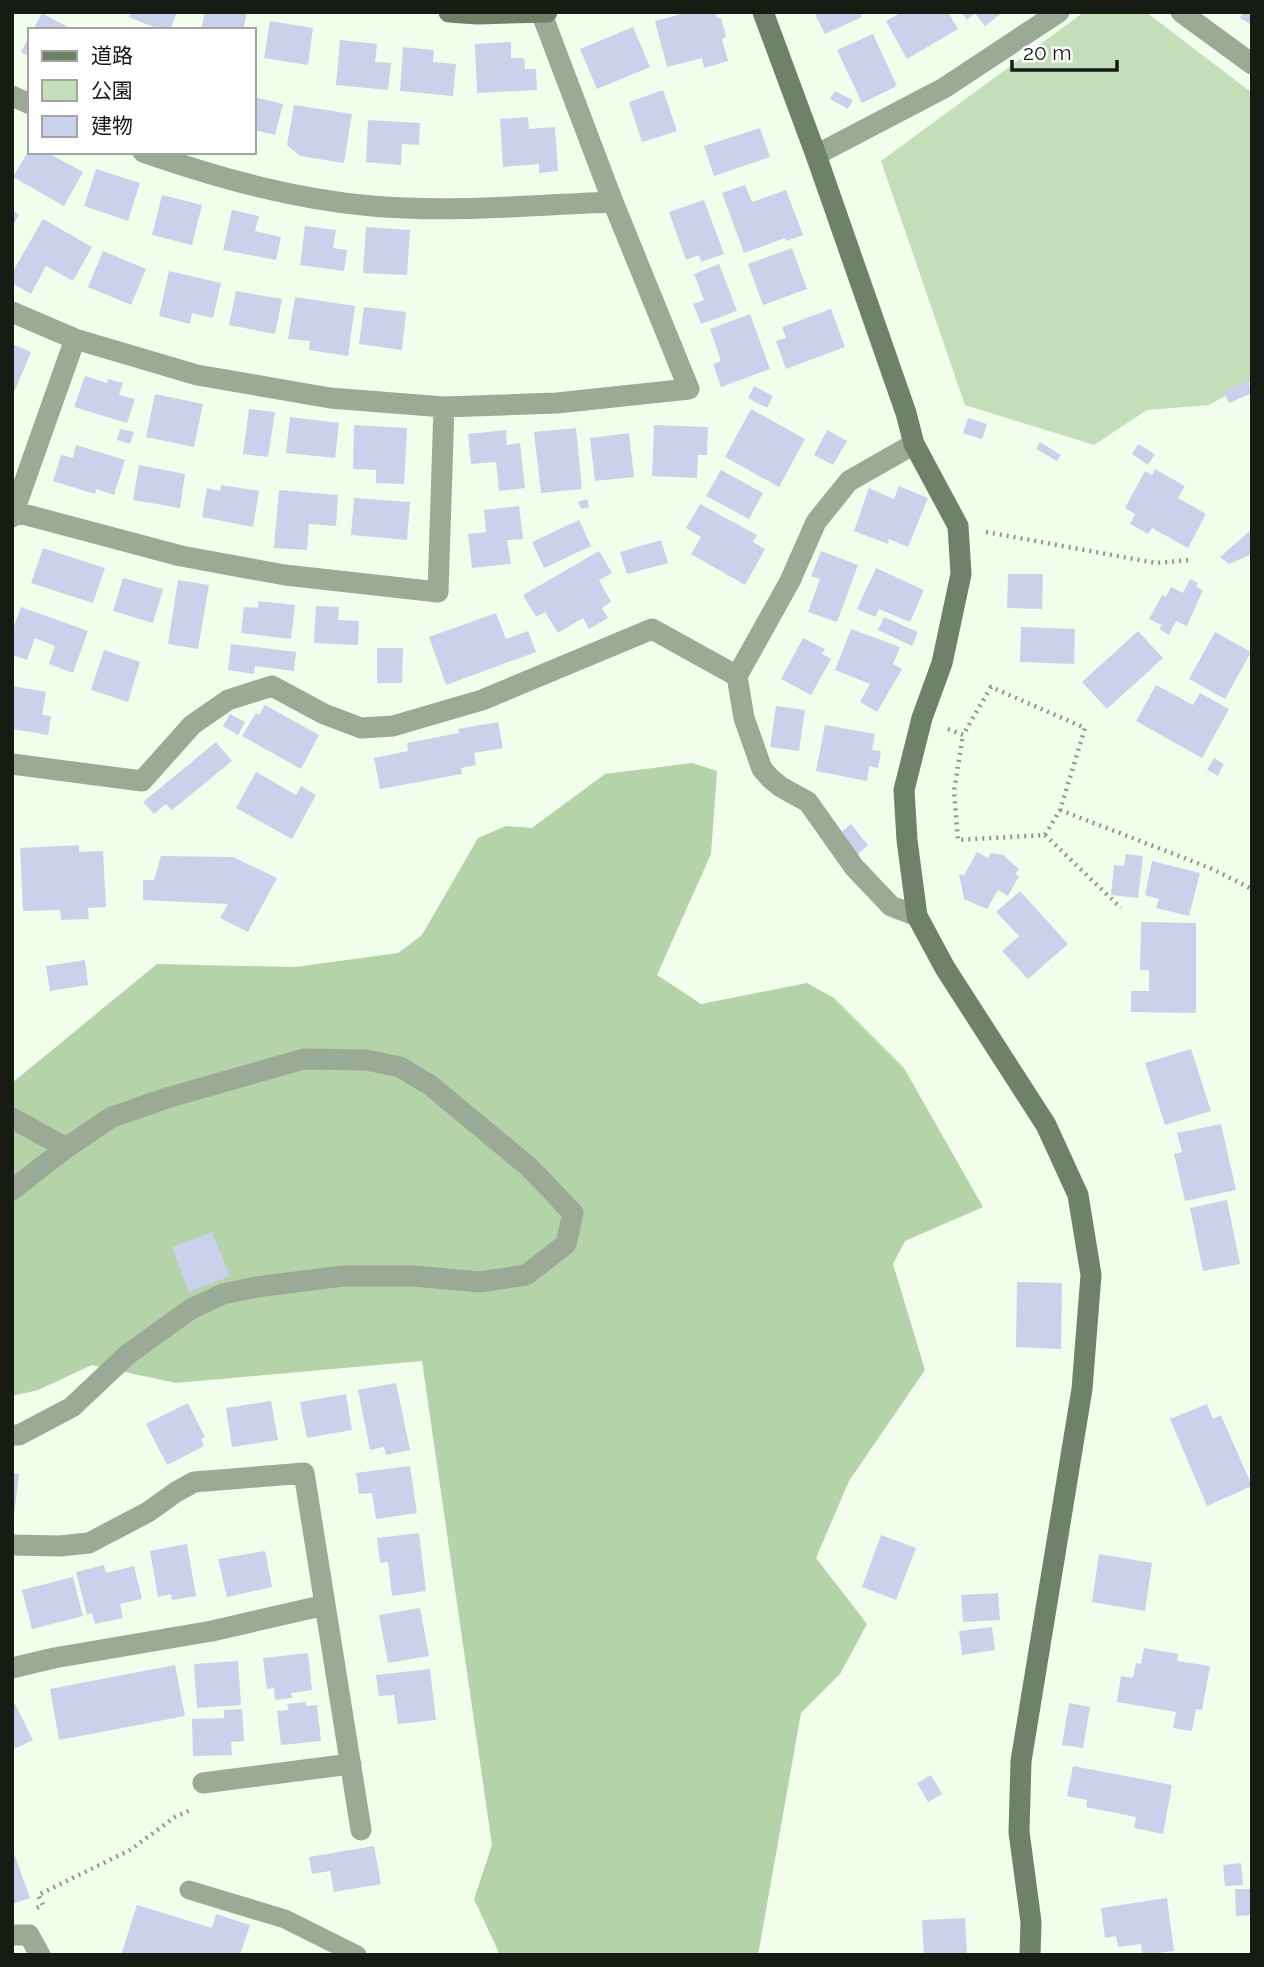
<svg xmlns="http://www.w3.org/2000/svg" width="1264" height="1967" viewBox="0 0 1264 1967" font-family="Raleway,'Noto Sans JP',sans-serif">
<rect width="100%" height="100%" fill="#f0feeb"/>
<path fill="#c4deba" d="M1084,12H1146L1252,93V381L1209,405L1147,410L1094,445L965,405L881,161Z"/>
<path fill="#b4d3a8" d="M692,763L717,771L711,854L657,975L701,1004L807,983L834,998L904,1068L983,1207L905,1241L893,1264L925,1370L849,1481L816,1558L867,1624L840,1674L801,1713L758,1955H500L474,1899L492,1845L422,1361L176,1383L92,1365L38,1390L12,1396V1083L157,964L295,967L398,953L422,935L478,838L506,826L532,828L605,774Z"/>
<path fill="#cad1eb" d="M131,12H177L170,30H161L129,17Z
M205,12L247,13L243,30H201Z
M690,12H716L717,18H721L726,37L722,39L728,61L704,68L702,58L667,67L655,21Z
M814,12H860L862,17L825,34Z
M902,12H948L958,29L907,59L886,21Z
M961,12H1003L985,26L975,13L967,20Z
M1243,12H1252V25L1240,18Z
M42,13L73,30H33Z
M270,21L313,28L308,65L264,58Z
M633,27L650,67L597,89L580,49Z
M873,34L897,86L862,103L837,50Z
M30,35V57L21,52Z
M340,40L377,44L375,62L391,63L388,90L336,85Z
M511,42V58H524L525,69H536L537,90L477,93L475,44Z
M403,47L434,50L433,62L456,64L453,96L400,91Z
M663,90L677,131L642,142L629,102Z
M835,91L853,100L848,109L830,99Z
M254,97L283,104L275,135L254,130Z
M294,105L352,114L344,163L300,156L287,145Z
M528,117L529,129L555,127L558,171L539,173V164L503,167L500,119Z
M368,120L420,123L419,145L402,144L401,165L366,162Z
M760,128L770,157L714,176L704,146Z
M30,148V152H46L83,172L64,206L13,177Z
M96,169L140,183L128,221L84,206Z
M745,185L752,202L786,190L803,235L786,241L785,238L744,253L722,193Z
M162,195L202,205L192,245L152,235Z
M704,200L724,254L701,262L699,255L686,260L669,212Z
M12,210L19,214L12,227Z
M232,210L259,216L255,231L281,237L276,260L223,250Z
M43,219L92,247L73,281L46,266L31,294L12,283V273Z
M305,226L336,230L333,248L347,250L344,271L300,265Z
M366,227L410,230L407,275L363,273Z
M792,248L807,289L763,305L748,264Z
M103,251L146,269L131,305L88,287Z
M719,264L737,311L701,324L693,304L704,300L694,274Z
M169,271L221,283L213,318L192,313L190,324L159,316Z
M236,291L282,299L275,334L229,325Z
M295,297L355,306L348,356L309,350L310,341L288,339Z
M364,307L406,312L402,350L359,344Z
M831,309L845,347L786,369L776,341L786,338L782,327Z
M750,314L770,369L721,387L713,364L721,361L710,329Z
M12,344L31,352L15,390L12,389Z
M85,376L107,383L108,379L123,383L119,395L135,399L127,423L74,407Z
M1248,381L1252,393L1229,403L1224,392Z
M754,386L773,396L767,408L748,398Z
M155,394L203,404L194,447L146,437Z
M249,409L275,412L268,457L243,454Z
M751,409L805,439L779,487L725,457Z
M290,417L339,423L335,458L286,453Z
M968,418L987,424L982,439L963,433Z
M354,425L407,428L404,484L376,483V470L353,469Z
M654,425L708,427L707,455H698L697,478L652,476Z
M576,428L582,489L541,493L534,432Z
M120,429L134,432L130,444L117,440Z
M506,430L507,445L520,443L525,488L499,491L496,462L471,464L468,434Z
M827,430L847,441L833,465L814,455Z
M629,433L634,477L595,481L590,438Z
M1040,442L1061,455L1057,461L1036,449Z
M1138,444L1155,454L1148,465L1132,454Z
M76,445L125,460L114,495L96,489L95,494L53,481L61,455L73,458Z
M139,465L185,474L180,508L133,500Z
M1155,469L1185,486L1178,498L1206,514L1188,548L1152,528L1148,534L1130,524L1135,514L1125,508L1145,471L1152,475Z
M721,470L763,493L749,519L706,496Z
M221,485L259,491L253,527L202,517L207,488L220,491Z
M899,486L928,498L908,547L889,539L888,544L854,531L869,488L894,499Z
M279,490L338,495L336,526L309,524L307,550L274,548Z
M354,498L410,502L407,540L351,535Z
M587,499L589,507L581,509L578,502Z
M700,504L757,535L753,542L765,549L745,585L691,554L701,537L686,528Z
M519,506L523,539L507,540L511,564L472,568L468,534L486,532L484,510Z
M579,520L591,546L544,568L532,542Z
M1252,529V554L1229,564L1220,557Z
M661,540L668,563L627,574L620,552Z
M43,548L105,568L93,603L31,583Z
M599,551L612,573L599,580L611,602L602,608L608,618L589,629L583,618L558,633L545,612L536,617L523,595Z
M821,551L858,565L837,622L808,612L820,579L811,576Z
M876,568L924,590L910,622L879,609L875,617L857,609Z
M1008,574H1043L1042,609L1007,608Z
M123,578L163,589L153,623L113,611Z
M1190,579L1198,583L1196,587L1203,590L1187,626L1176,621L1169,635L1159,629L1162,625L1149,619L1162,595L1166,597L1171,587L1183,593Z
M178,580L209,585L198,649L168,644Z
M258,601L295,605L291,639L241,633L244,607L258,608Z
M316,606L339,607L338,620L359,621L358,645L314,643Z
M21,607L88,631L73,673L49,664L55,646L35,638L27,660L12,655V631Z
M496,613L506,639L528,631L536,652L446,685L429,637Z
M884,617L918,632L912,646L878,630Z
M1021,627L1075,629L1074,664L1020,662Z
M851,629L900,647L893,664L902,669L877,712L860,702L870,684L835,670Z
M1138,631L1163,658L1107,709L1082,682Z
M1215,632L1251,652L1225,699L1189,679Z
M803,638L825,649L822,654L831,659L811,695L781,679Z
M231,644L296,652L294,671L255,666L254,674L228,670Z
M377,648H403L402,683H377Z
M104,650L140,662L128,702L91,690Z
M1156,685L1193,705L1200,693L1229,709L1202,758L1136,721Z
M12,686L46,692L42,715L51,716L48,735L12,729Z
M265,705L319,735L301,769L242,736L256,713L259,715Z
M776,706L805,710L799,751L770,747Z
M230,714L245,722L238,735L223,726Z
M498,722L503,748L474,753L476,765L461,768L462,774L380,789L374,758L408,751L407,743L459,733L458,729Z
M825,725L875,734L872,750L881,751L878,768L869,766L867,781L816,771Z
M216,742L232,761L172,810L166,804L154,814L143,802Z
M1214,758L1224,764L1218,776L1207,770Z
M256,772L296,795L301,786L316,795L292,839L236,808Z
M851,824L868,845L857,855L839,834Z
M79,845V852L103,851L106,907L88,908L89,919L61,920L60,910L23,911L20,848Z
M977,852L988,858L991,853L1003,855L1019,869L1015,874L1019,876L1008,896L998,890L987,909L964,899L959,874L964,875Z
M1126,854L1143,856L1138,898L1111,895L1114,865L1124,866Z
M161,856L233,857L277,878L248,932L220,918L228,904L143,900V880H154Z
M1152,861L1200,873L1189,916L1156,908L1159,899L1145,895Z
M1020,891L1068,944L1028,979L1002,951L1019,936L996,912Z
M1141,922L1196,923V1013L1131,1012V991H1149V970H1140Z
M85,960L88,985L50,991L46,966Z
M1191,1049L1211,1111L1165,1125L1145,1063Z
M1221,1124L1236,1190L1185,1201L1174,1154L1182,1152L1177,1133Z
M1227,1200L1240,1264L1203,1271L1190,1208Z
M212,1232L230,1276L189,1292L172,1247Z
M1017,1282L1062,1283L1061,1349L1016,1347Z
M396,1383L410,1450L386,1455L384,1447L370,1450L358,1390Z
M346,1394L352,1430L307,1438L300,1402Z
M271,1401L278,1440L232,1447L226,1408Z
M188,1403L205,1437L201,1439L204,1446L167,1465L146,1424Z
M1207,1404L1213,1419L1221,1415L1252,1486L1207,1506L1170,1419Z
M410,1466L417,1513L376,1519L372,1493L359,1494L356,1473Z
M12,1473L19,1474L14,1515H12Z
M419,1533L426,1591L392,1596L388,1562L380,1563L377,1538Z
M881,1535L916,1548L896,1600L862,1587Z
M187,1544L196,1596L172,1600L171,1594L158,1597L150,1551Z
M265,1551L272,1587L227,1597L218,1559Z
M1099,1554L1152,1563L1145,1611L1092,1602Z
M104,1565L106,1573L134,1566L142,1599L120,1604L123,1618L95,1624L92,1613L87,1615L76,1572Z
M73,1577L83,1616L32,1629L22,1590Z
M998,1593L1000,1620L963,1622L961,1595Z
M420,1608L429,1656L388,1663L379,1615Z
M992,1627L995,1650L962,1655L959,1631Z
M1144,1648L1178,1654L1177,1661L1210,1666L1202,1710L1196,1709L1192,1731L1173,1728L1176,1712L1117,1702L1121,1676L1133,1678L1136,1663L1141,1664Z
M308,1653L312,1690L291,1693L292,1698L275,1700L274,1688L267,1689L263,1658Z
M238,1661L241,1705L197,1708L194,1664Z
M175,1665L185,1716L59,1740L50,1689Z
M430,1669L436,1720L398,1724L394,1695L379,1696L376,1675Z
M306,1702V1706L317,1705L321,1741L281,1745L277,1711L289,1710L287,1704Z
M1069,1703L1090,1707L1083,1748L1062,1745Z
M15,1704L33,1740L12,1750V1706Z
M242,1709L244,1741L231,1742L232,1755L193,1756L192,1719L224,1718V1710Z
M1073,1766L1172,1785L1163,1834L1134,1828L1136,1817L1086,1807L1087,1800L1067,1796Z
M931,1775L942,1794L928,1802L917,1783Z
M374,1846L381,1884L334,1892L330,1871L312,1874L309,1857Z
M12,1848L30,1898L12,1904Z
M1241,1863L1243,1885L1225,1886L1223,1865Z
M1235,1889H1252V1915L1236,1916Z
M1167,1898L1174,1951L1142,1955L1141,1944L1118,1947L1116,1936L1105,1938L1101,1908Z
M137,1905L212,1928L216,1914L250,1925L240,1955H121Z
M965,1918L967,1955H924L922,1920Z"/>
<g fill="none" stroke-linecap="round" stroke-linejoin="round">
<path stroke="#8f998b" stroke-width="4.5" stroke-dasharray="2 5" stroke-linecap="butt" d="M986,532L1156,563L1190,560
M948,729L963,735L991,687L1085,728L1060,810L1045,835L958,840L954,791L963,735
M1060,810L1210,868L1252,889
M1045,835L1121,908
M37,1908L43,1905L38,1895L130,1850L175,1817L193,1809"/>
<path stroke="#9ba997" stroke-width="19" d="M189,1890L285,1919L357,1955"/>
<path stroke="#9ba997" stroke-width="21" d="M1181,12L1252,64
M12,96L30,104
M143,152C218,178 293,199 372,206C451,213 533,205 613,202
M816,155L944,88L1059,12
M12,312L75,339L197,375L330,398L444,407L557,403L689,389L613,202L541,12
M914,444L849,481L816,522L790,581L737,676L744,718L762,769L771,779L781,787L808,802L854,867L891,906L917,916
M12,511L181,556L285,575L438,592L444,407
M12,517L75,339
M12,764L142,781L192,725L228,700L272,686L324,714L361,728L393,726L482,700L652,629L737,676
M12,1118L66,1148
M12,1190L66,1148L112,1117L170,1097L304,1059L366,1060L400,1067L430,1085L529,1167L573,1213L566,1244L526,1275L480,1282L414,1276H343L256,1287L223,1294L191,1309L127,1355L72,1407L19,1435H12
M12,1545L60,1546L89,1543L148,1512L176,1492L194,1482L304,1473L361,1830
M12,1668L54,1658L212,1631L325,1605
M203,1783L351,1764
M12,1935H29L40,1955"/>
<path stroke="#6f8268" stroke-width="21" d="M449,12L477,14L547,12
M763,12L816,155L906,413L914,444L958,526L961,574L942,663L922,718L904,790L907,840L917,916L945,968L1046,1125L1078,1195L1091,1275L1082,1389L1021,1761L1019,1832L1031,1922L1030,1955"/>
</g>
<rect width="1264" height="1967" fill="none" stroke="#161c13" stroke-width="28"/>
<rect x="28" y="28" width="228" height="126" fill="#ffffff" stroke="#a2a4a1" stroke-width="2"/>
<rect x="42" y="51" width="35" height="10" fill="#6f8268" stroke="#a2a4a1" stroke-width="2"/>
<text x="91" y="63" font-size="21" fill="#161c13">道路</text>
<rect x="42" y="80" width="35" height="21" fill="#c4deba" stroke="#a2a4a1" stroke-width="2"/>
<text x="91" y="98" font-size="21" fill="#161c13">公園</text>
<rect x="42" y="116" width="35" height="21" fill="#cad1eb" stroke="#a2a4a1" stroke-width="2"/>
<text x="91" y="133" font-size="21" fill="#161c13">建物</text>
<path d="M1012 60v10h105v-10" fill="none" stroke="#161c13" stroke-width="3.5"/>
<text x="1023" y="60" font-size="21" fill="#161c13" stroke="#ffffff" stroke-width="5" paint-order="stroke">20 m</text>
</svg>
